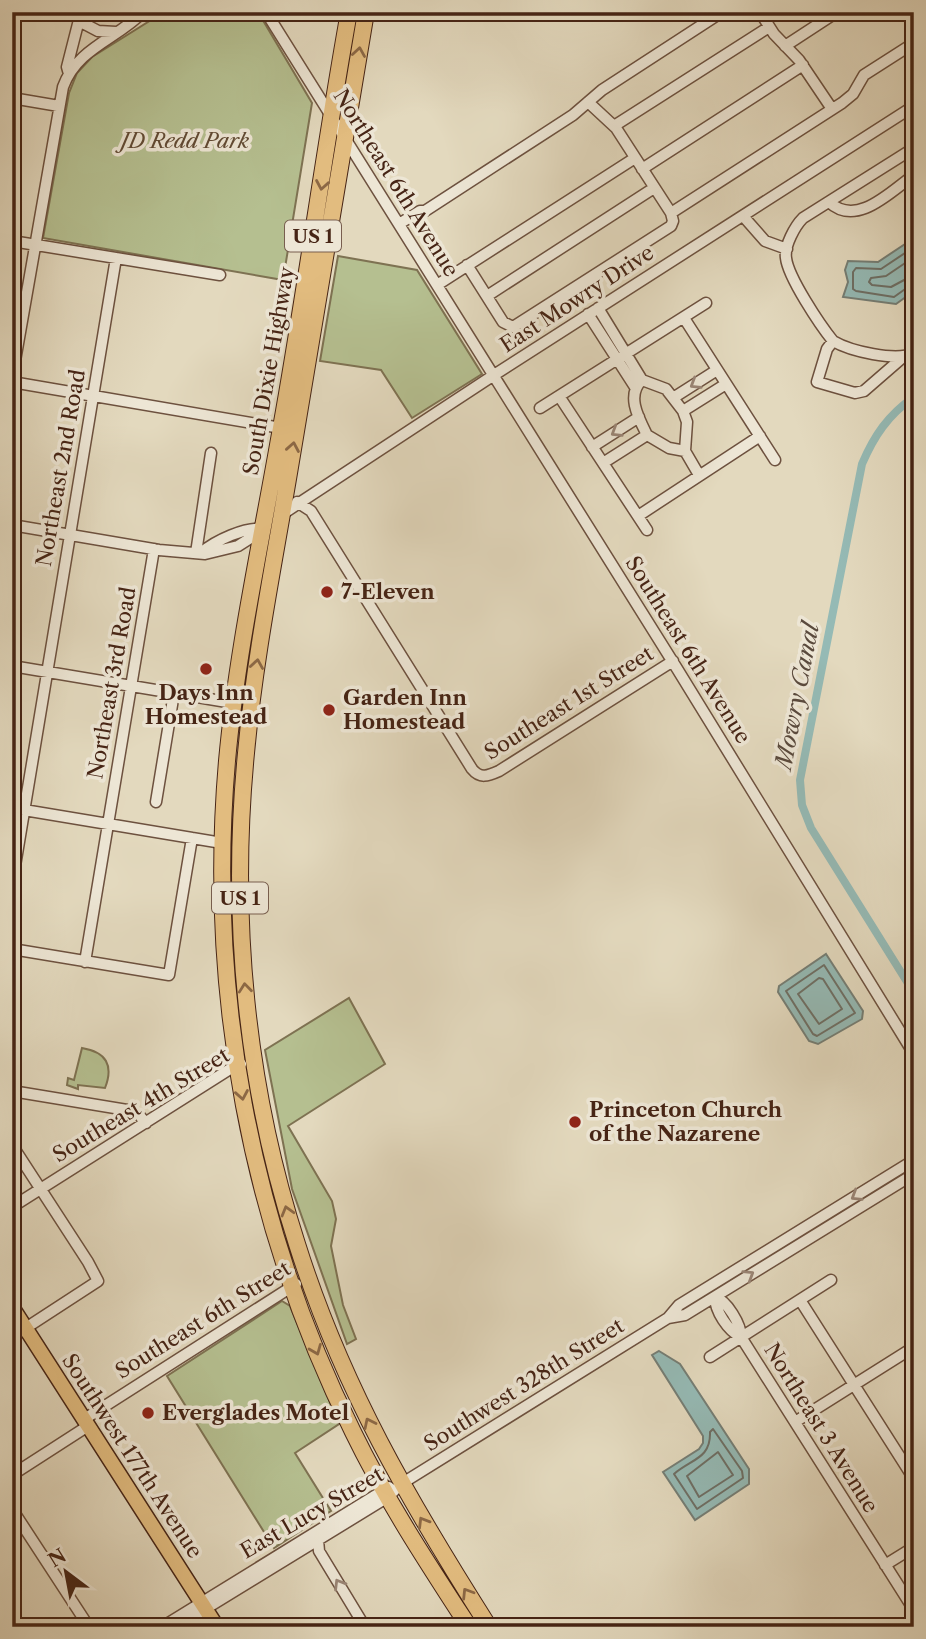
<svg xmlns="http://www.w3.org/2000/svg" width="926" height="1639" viewBox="0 0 926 1639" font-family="'Libre Caslon Text',serif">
<rect width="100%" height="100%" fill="#e3d9be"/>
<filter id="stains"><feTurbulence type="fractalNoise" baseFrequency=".00286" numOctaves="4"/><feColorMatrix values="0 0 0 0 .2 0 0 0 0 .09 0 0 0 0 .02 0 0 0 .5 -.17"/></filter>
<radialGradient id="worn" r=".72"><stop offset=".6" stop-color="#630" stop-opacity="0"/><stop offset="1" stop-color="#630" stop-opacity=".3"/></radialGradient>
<path fill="#b5bf90" stroke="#7e7252" stroke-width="2" d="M164,12H258L312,103L283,280L43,238L69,93L77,73L92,57Z
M338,256L417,270L482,374L412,418L381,370L320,361Z
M349,998L385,1064L288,1126L332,1201L336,1219L331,1246L343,1305L356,1339L347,1344L292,1189L265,1050Z
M82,1048C106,1052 114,1065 105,1088L78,1085V1089L67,1085L68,1078L74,1080Z
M282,1301L290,1306L339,1424L295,1453L331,1511L274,1548L167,1376Z"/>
<path fill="#95bab5" stroke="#757e75" stroke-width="2" d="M914,238V291L896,304L843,297L848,282L845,270L848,261L878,262Z
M826,954L863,1011L862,1019L818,1044L809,1041L778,992L779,986Z
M659,1351L680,1364L749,1469V1484L695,1520L663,1472L699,1449L703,1443V1436L652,1355Z"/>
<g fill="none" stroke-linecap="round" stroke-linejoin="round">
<path stroke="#6e6f65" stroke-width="2" d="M914,247L881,269L856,268L853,272V289L856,291L894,297L908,287L914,286
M914,257L886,276L871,278L869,282L872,285L891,287L906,279L914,277
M824,965L855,1013L817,1036L813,1034L786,991Z
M819,978L823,979L842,1009L819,1024L798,994Z
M713,1429L742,1471L743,1478L697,1509L674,1474C691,1459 711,1459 710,1432Z
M718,1452L733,1475L699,1497L687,1476Z"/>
<path stroke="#95bab5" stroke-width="8" d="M914,397C888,415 874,436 862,464L800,780L802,805L811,828L914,993"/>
<g stroke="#6d513f" stroke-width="13">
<path id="minor" d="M266,12L676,667L914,1054
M760,12L774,34L799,60L832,109
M79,21L98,31L116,32
M785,46L837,12
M69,74L67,67L81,12
M12,98L59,106
M614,126L769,27
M914,148L803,218C795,226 784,246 786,258C788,277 820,325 833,341C850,351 896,362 914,353
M642,169L803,65
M829,202C857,228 891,191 914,175
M671,213L842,103L853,94L864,75L914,43
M743,216L765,241L787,249
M399,224L420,211H425L573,115L602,90L722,12
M12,241L220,275
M467,265L503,322L513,327L671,226L673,221L671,213L616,128L588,102
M437,285L635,158
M487,296L654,188
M598,308L642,380
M588,314L635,387
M684,318L775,460
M833,341L827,349L817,382L855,393L864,391L902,358
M12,378L63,87C77,48 117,39 143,12
M12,382L281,428
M559,396L647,530
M673,398L717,370
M540,408L706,303
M683,411L726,384
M592,447L639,417
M685,451L669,448L647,435C638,417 626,395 642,380L666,389L683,411L687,422L685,451L699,475
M603,463L647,435
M297,502L311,511L472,769C480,779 488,776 499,771L673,661
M281,515L494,375L914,106
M638,516L760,436
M12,525L159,550L205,554L238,546L263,530
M202,552C215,541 246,526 263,529
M196,553L211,453
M12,666L233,703
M156,802L174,693
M12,808L222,843
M12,884L116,258
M12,949L169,975L192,838
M85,962L154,549
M12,1091L127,1110L139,1115L146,1123
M12,1145L88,1262L98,1281L12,1337
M12,1207L230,1069L241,1064
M715,1297C727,1301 741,1324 741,1337L914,1610
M715,1297C715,1311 728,1331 741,1337
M800,1300L914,1479
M668,1318L685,1315L914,1174
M710,1357L831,1280
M83,1420L296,1284
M795,1422L914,1347
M12,1475L88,1426
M12,1509L89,1627
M318,1540L319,1551L365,1627
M885,1565L914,1547
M162,1627L389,1487
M176,1627L388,1497L401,1484L668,1318L679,1305L914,1160"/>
</g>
<g stroke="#462415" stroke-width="17">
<path id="major" d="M12,1307L217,1627"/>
</g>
<g stroke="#462415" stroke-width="18">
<path id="highway" d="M349,12C324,150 306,290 281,428C262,538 237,650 227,761C207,990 250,1225 353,1432C386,1500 428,1564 469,1627
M366,12C341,162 316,311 291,461C275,558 255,655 246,753C230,918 246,1086 297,1244C342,1387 409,1501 489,1627"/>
</g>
<use href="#minor" stroke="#ede6d5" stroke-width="10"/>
<use href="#major" stroke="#e2bc7f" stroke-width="14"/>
<use href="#highway" stroke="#e2bc7f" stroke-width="16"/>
</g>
<defs><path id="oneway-chevron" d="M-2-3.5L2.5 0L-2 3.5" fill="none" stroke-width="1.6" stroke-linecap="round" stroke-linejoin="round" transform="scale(1.75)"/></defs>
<g stroke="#8c6845">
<use href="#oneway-chevron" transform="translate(359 52) rotate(-81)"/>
<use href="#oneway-chevron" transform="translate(322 185) rotate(100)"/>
<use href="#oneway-chevron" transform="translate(293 447) rotate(-80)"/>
<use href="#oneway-chevron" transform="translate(257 664) rotate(-81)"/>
<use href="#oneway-chevron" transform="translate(245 988) rotate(-96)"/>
<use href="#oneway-chevron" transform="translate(242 1095) rotate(80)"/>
<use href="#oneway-chevron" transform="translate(287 1211) rotate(-106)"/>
<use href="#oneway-chevron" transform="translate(316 1350) rotate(68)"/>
<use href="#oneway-chevron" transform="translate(369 1423) rotate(-116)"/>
<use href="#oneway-chevron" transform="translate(423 1522) rotate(-121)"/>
<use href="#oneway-chevron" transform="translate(467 1593) rotate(-122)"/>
</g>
<g stroke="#9a8575">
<use href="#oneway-chevron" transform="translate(695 384) rotate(148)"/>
<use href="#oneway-chevron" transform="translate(616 432) rotate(148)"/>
<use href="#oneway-chevron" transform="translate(856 1196) rotate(148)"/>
<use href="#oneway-chevron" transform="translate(749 1275) rotate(-32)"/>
<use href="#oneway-chevron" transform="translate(339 1584) rotate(-121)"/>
</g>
<g fill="#8f2418" stroke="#ede6d5" stroke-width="2.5">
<circle cx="327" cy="592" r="7"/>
<circle cx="206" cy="669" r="7"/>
<circle cx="329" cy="710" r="7"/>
<circle cx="575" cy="1122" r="7"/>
<circle cx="148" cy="1413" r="7"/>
</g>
<g text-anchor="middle" stroke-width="7" stroke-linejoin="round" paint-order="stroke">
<g fill="#ede6d5" stroke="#785e4f" stroke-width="2">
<rect x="285" y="220.5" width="56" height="31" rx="5"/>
<rect x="212" y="882.5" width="56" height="31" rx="5"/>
</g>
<g font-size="19" font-weight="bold" fill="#462415">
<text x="313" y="243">US 1</text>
<text x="240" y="905">US 1</text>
</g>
<g font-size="21" font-style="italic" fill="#624b34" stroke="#ede6d5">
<text x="185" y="148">JD Redd Park</text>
</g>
<g font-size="21" fill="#462415" stroke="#ede6d5">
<text transform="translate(396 183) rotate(58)" y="7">Northeast 6th Avenue</text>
<text transform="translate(577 299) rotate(-33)" y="7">East Mowry Drive</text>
<text transform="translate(269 371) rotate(-80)" y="7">South Dixie Highway</text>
<text transform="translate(61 468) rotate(-80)" y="7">Northeast 2nd Road</text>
<text transform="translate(688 650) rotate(58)" y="7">Southeast 6th Avenue</text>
<text transform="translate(112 683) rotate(-80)" y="7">Northeast 3rd Road</text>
<text transform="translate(569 703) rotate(-32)" y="7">Southeast 1st Street</text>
<text transform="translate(141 1105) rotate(-31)" y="7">Southeast 4th Street</text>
<text transform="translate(203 1320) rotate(-32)" y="7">Southeast 6th Street</text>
<text transform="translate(524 1385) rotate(-32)" y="7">Southwest 328th Street</text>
<text transform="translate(821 1428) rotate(58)" y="7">Northeast 3 Avenue</text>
<text transform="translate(132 1456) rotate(57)" y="7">Southwest 177th Avenue</text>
<text transform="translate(312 1513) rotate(-30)" y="7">East Lucy Street</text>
</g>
<g font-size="21" font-weight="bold" fill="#462415" stroke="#ede6d5" text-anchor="start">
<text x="341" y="599">7-Eleven</text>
<text x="206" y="700" text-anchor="middle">Days Inn<tspan x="206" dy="24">Homestead</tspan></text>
<text x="343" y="705">Garden Inn<tspan x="343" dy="24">Homestead</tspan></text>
<text x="589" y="1117">Princeton Church<tspan x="589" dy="24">of the Nazarene</tspan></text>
<text x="162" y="1420">Everglades Motel</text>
</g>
<g font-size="23" font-style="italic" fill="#5a4a3d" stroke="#ede6d5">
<text transform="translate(797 696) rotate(-79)" y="8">Mowry Canal</text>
</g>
</g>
<rect width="926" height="1639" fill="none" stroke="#e3d9be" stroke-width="42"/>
<rect x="14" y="14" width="898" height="1611" fill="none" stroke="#462415" stroke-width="3.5"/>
<rect x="21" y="21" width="884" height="1597" fill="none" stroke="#462415" stroke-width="2"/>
<g transform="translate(66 1572) rotate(328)" stroke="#ede6d5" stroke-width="5" paint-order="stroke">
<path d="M0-5L12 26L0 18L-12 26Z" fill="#462415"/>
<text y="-10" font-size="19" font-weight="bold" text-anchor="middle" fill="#462415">N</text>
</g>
<rect width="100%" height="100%" filter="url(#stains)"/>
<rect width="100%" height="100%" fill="url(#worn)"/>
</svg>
